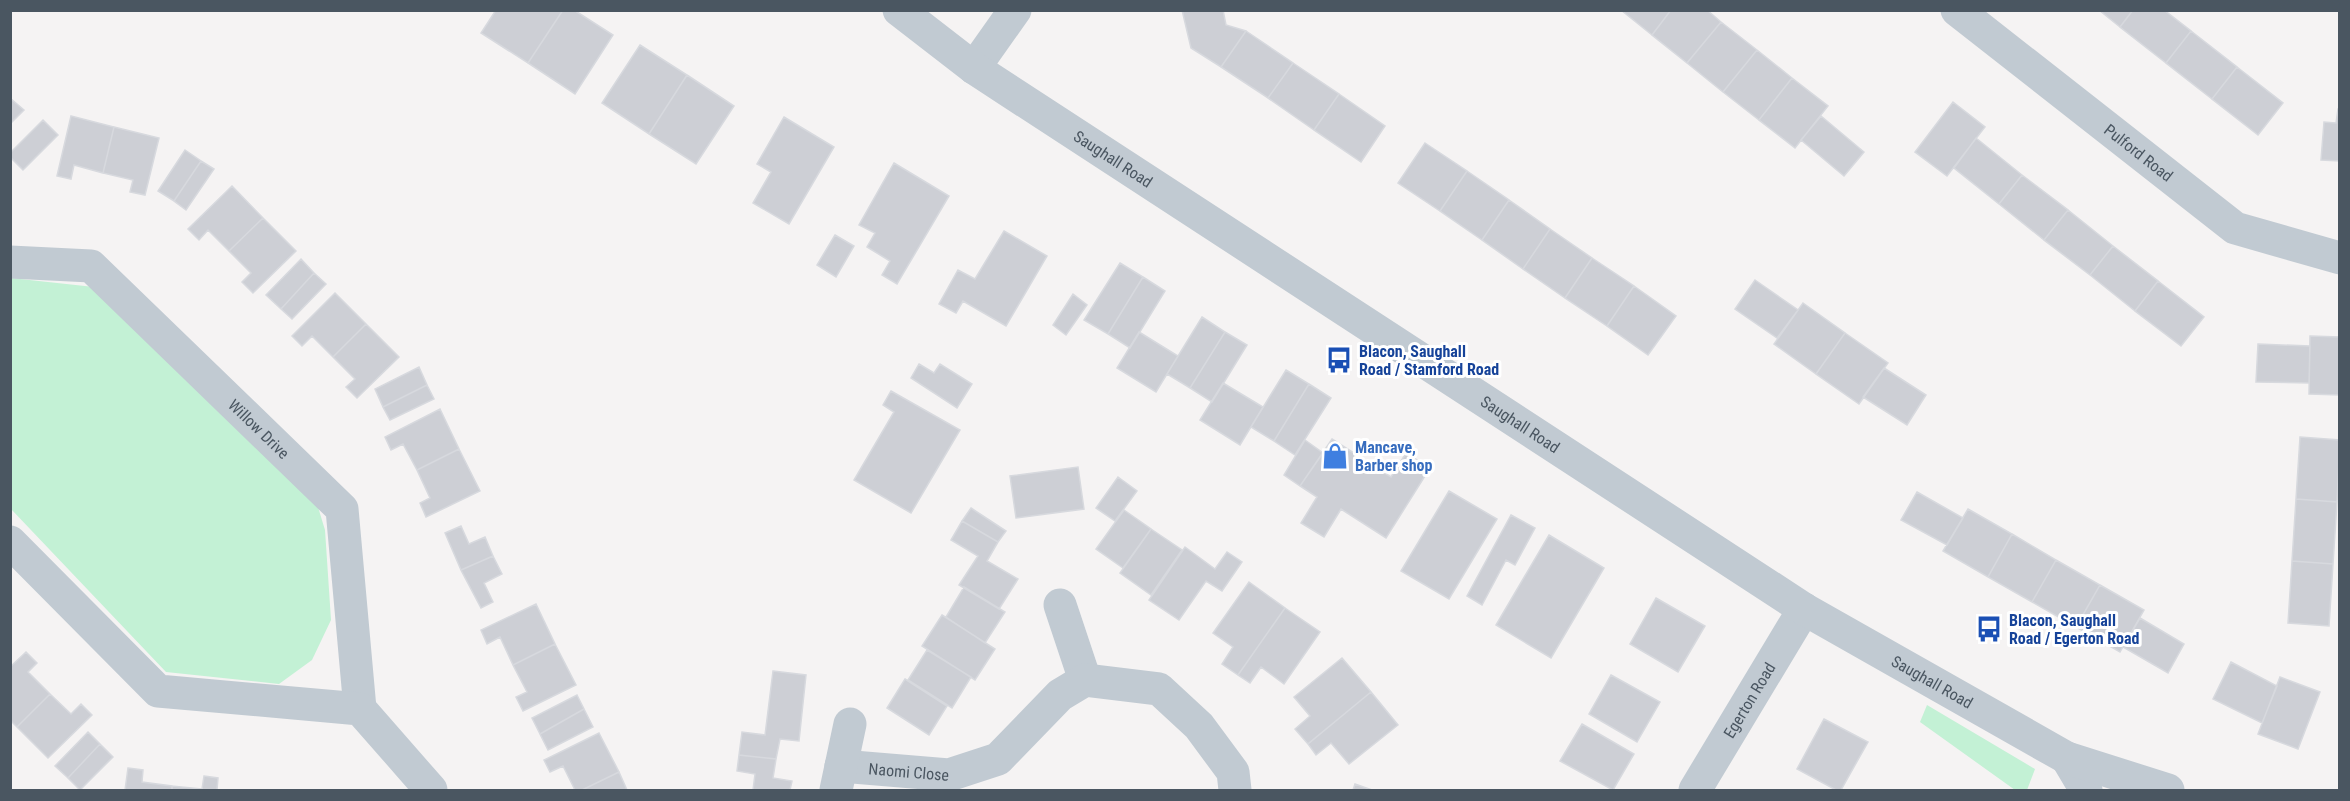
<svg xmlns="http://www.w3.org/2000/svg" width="2350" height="801" viewBox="0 0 2350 801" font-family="'Roboto Condensed',sans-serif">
<rect width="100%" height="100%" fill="#f5f3f3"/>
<path fill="#c3f1d5" d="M11,278L94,287L318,507L325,530L331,620L312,660L279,684L166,672L11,509Z
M1927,705L2035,769L2027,790H2015L1920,722Z"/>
<path fill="#cdcfd5" stroke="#d7d9de" stroke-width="1.5" d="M496,10H563L528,63L481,33Z
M563,10H574L613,35L575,94L528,63Z
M1182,10H1223L1226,25L1246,31L1221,67L1191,48Z
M1621,10H1671L1652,35Z
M1671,10H1707L1721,22L1687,63L1652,35Z
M2099,10H2133L2120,27Z
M2133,10H2164L2191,31L2166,63L2120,27Z
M1721,22L1757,50L1723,92L1687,63Z
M1246,31L1293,63L1268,98L1221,67Z
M2191,31L2237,67L2212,99L2166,63Z
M640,45L687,75L649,134L602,103Z
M1757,50L1792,78L1759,120L1723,92Z
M1293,63L1339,94L1314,130L1268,98Z
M2237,67L2283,103L2258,135L2212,99Z
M687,75L734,106L696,164L649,134Z
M1792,78L1828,106L1795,148L1759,120Z
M1339,94L1385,126L1361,162L1314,130Z
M10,98L24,110L10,124Z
M1953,102L1985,127L1947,176L1915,152Z
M2338,109H2340V161L2321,160L2324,122L2336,123Z
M71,116L114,127L103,173L74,165L71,179L57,176Z
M1821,116L1864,152L1844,176L1801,140Z
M784,117L834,147L789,224L753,203L771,172L757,164Z
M43,120L58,135L23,170L10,157V153Z
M114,127L159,138L145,195L130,192L133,180L103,173Z
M1976,138L2022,175L1999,204L1954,168Z
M1425,143L1467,171L1440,211L1398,183Z
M185,150L201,161L174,201L158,191Z
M201,161L214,169L186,210L174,201Z
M894,163L949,196L897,284L882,275L890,261L867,247L875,233L859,225Z
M1467,171L1509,200L1482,240L1440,211Z
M2022,175L2068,210L2044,240L1999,204Z
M232,186L263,218L229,251L208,230L199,240L188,229Z
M1509,200L1550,229L1523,269L1482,240Z
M2068,210L2113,246L2090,275L2044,240Z
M263,218L296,251L253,293L242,282L251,273L229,251Z
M1550,229L1592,258L1565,298L1523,269Z
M1004,231L1047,256L1006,326L963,301L956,313L939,304L958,270L975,279Z
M835,235L854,246L836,277L817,265Z
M2113,246L2158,281L2135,311L2090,275Z
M1592,258L1634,286L1607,326L1565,298Z
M301,259L314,273L281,309L266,295Z
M1120,263L1143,277L1108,334L1084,320Z
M314,273L326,284L292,319L281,309Z
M1143,277L1165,291L1130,348L1108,334Z
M1755,280L1798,310L1777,338L1735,309Z
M2158,281L2204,317L2181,346L2135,311Z
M1634,286L1676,316L1648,355L1607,326Z
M335,293L366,324L333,357L312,336L302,346L292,336Z
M1073,294L1087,305L1066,335L1053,325Z
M1803,303L1845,333L1816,374L1774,344Z
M1202,317L1225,332L1190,388L1167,374Z
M366,324L399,357L357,398L346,387L355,379L333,357Z
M1139,332L1178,356L1156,392L1117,368Z
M1225,332L1247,345L1212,402L1190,388Z
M1845,333L1888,363L1859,404L1816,374Z
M2310,336L2340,337V395L2309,394Z
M2258,344L2310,346L2309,383L2256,382Z
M919,364L934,373L940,364L972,384L957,408L911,378Z
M419,367L427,385L383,407L375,389Z
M1884,368L1926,395L1907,425L1863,397Z
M1286,370L1309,384L1274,441L1251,427Z
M1223,383L1263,407L1240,445L1200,420Z
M1309,384L1331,398L1295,455L1274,441Z
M427,385L434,399L390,420L383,407Z
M891,391L960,430L911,513L854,480L894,412L883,405Z
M440,409L459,449L417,470L403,444L391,450L385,437Z
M2300,437L2340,440L2337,502L2296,499Z
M1332,439L1391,477L1406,453L1430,468L1386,538L1341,509L1324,537L1301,523L1317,497L1300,486Z
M1305,440L1323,453L1300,486L1284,475Z
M459,449L480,491L426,517L420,503L430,498L417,470Z
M1078,467L1084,509L1016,518L1010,476Z
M1118,477L1137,491L1115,521L1096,508Z
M1449,491L1497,519L1449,599L1401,571Z
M1917,492L1963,518L1947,545L1901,520Z
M2296,499L2337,502L2333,564L2292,561Z
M971,508L1006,531L998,542L962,521Z
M1968,509L2012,534L1988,577L1943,551Z
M1124,510L1151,529L1123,568L1096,549Z
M1511,515L1535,528L1515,565L1506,560L1482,605L1467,596Z
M962,521L998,542L987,561L1018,579L999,609L959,585L978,556L951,540Z
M461,526L469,544L485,537L493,556L461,570L445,533Z
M1151,529L1182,550L1151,595L1120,573Z
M2012,534L2056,560L2032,602L1988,577Z
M1549,535L1604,568L1551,658L1496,625Z
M1185,547L1215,569L1227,552L1242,562L1222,591L1206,581L1179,620L1149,600Z
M493,556L502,574L484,583L493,602L481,608L461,570Z
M2056,560L2100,585L2076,627L2032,602Z
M2292,561L2333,564L2329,626L2288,623Z
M1249,582L1285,608L1238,675L1222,664L1233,647L1213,633Z
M2100,585L2144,610L2120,652L2076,627Z
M964,587L1005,612L985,643L946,617Z
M1656,598L1705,626L1678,672L1630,644Z
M536,604L555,644L513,665L500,637L487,644L481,630Z
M1285,608L1320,632L1284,684L1261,667L1250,683L1238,675Z
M942,615L995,649L975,680L922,646Z
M2140,618L2184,644L2168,673L2123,647Z
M555,644L576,685L523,711L516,697L527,692L513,665Z
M927,650L971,677L952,708L908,680Z
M26,652L37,663L28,672L50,694L17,727L10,720V667Z
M1342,658L1371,692L1308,744L1295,729L1310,716L1294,697Z
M2231,662L2277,686L2262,723L2213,699Z
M773,671L806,675L799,741L780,739L776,759L739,755L742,732L765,735Z
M1611,675L1660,702L1637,742L1589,714Z
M2280,677L2320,692L2298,749L2258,734Z
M905,679L947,706L929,735L887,708Z
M1371,692L1398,725L1349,764L1331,743L1316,755L1308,744Z
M50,694L71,714L81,704L92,715L48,758L17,727Z
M577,695L584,709L540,734L532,718Z
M584,709L593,727L548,750L540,734Z
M1824,719L1868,742L1841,790H1836L1797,769Z
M1582,724L1634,754L1613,790L1560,761Z
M88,732L100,744L68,778L55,766Z
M599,733L619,772L582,790H575L563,766L550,772L544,760Z
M100,744L113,757L80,790L68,778Z
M739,755L776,759L773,778L792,781L790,790H753L755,774L737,771Z
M128,768L143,770L142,782L172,786V790H125Z
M619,772L627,790H582Z
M204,776L218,778L217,790H172V786L202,789Z
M1355,784L1372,790H1353Z"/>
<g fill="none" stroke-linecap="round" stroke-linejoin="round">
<g stroke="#c1cad2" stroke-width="33">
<path id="s1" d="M1957,10L2235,228L2340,258"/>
<path d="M974,68L1015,10"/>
<path id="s2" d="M10,262L91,266L342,509L360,709"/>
<path d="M10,542L158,691L360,709L431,790"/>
<path d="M1060,605L1085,680"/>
<path d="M2067,758L2086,790"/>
<path id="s3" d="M841,766L949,775L998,759L1060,695L1085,680L1159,689L1199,726L1233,772L1235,790"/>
<path d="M836,790L850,724"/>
<path id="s4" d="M1695,790L1804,609"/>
</g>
<path stroke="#c1cad2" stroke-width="33" id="s5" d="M899,10L974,68L1804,609L2067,758L2168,790"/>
</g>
<defs>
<g id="bus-bare" transform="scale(2.07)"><path d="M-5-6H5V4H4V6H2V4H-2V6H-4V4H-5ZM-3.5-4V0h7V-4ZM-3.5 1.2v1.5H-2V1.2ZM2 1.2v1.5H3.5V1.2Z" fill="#1a4fb4" stroke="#fff" stroke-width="2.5" paint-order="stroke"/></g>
<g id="shop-bare" transform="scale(2.07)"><path d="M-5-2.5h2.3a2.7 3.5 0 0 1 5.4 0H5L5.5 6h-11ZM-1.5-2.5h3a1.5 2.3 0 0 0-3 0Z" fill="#3f7fe0" stroke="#fff" stroke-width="2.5" paint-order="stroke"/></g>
</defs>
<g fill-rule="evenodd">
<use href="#bus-bare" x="1339" y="360"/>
<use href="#shop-bare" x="1335" y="456"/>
<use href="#bus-bare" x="1989" y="629"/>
</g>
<g text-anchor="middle" stroke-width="6" stroke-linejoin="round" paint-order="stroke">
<g font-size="16" fill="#4a5661" stroke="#fff">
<text dy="6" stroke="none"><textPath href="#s1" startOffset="231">Pulford Road</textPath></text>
<text dy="6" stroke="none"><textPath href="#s5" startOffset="261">Saughall Road</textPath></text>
<text dy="6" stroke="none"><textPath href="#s5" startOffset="747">Saughall Road</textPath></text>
<text dy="6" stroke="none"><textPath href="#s2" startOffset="315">Willow Drive</textPath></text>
<text dy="6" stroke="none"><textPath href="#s5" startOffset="1233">Saughall Road</textPath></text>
<text dy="6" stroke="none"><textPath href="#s4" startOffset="105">Egerton Road</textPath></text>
<text dy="6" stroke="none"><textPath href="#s3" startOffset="68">Naomi Close</textPath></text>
</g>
<g font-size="16" font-weight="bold" fill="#164399" stroke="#fff" text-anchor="start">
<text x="1359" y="357">Blacon, Saughall<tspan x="1359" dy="18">Road / Stamford Road</tspan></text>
<text x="2009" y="626">Blacon, Saughall<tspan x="2009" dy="18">Road / Egerton Road</tspan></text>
</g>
<g font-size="16" font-weight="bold" fill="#366cbe" stroke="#fff" text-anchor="start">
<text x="1355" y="453">Mancave,<tspan x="1355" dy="18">Barber shop</tspan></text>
</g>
</g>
<rect width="2350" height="801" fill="none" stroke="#4a5661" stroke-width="24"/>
</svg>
